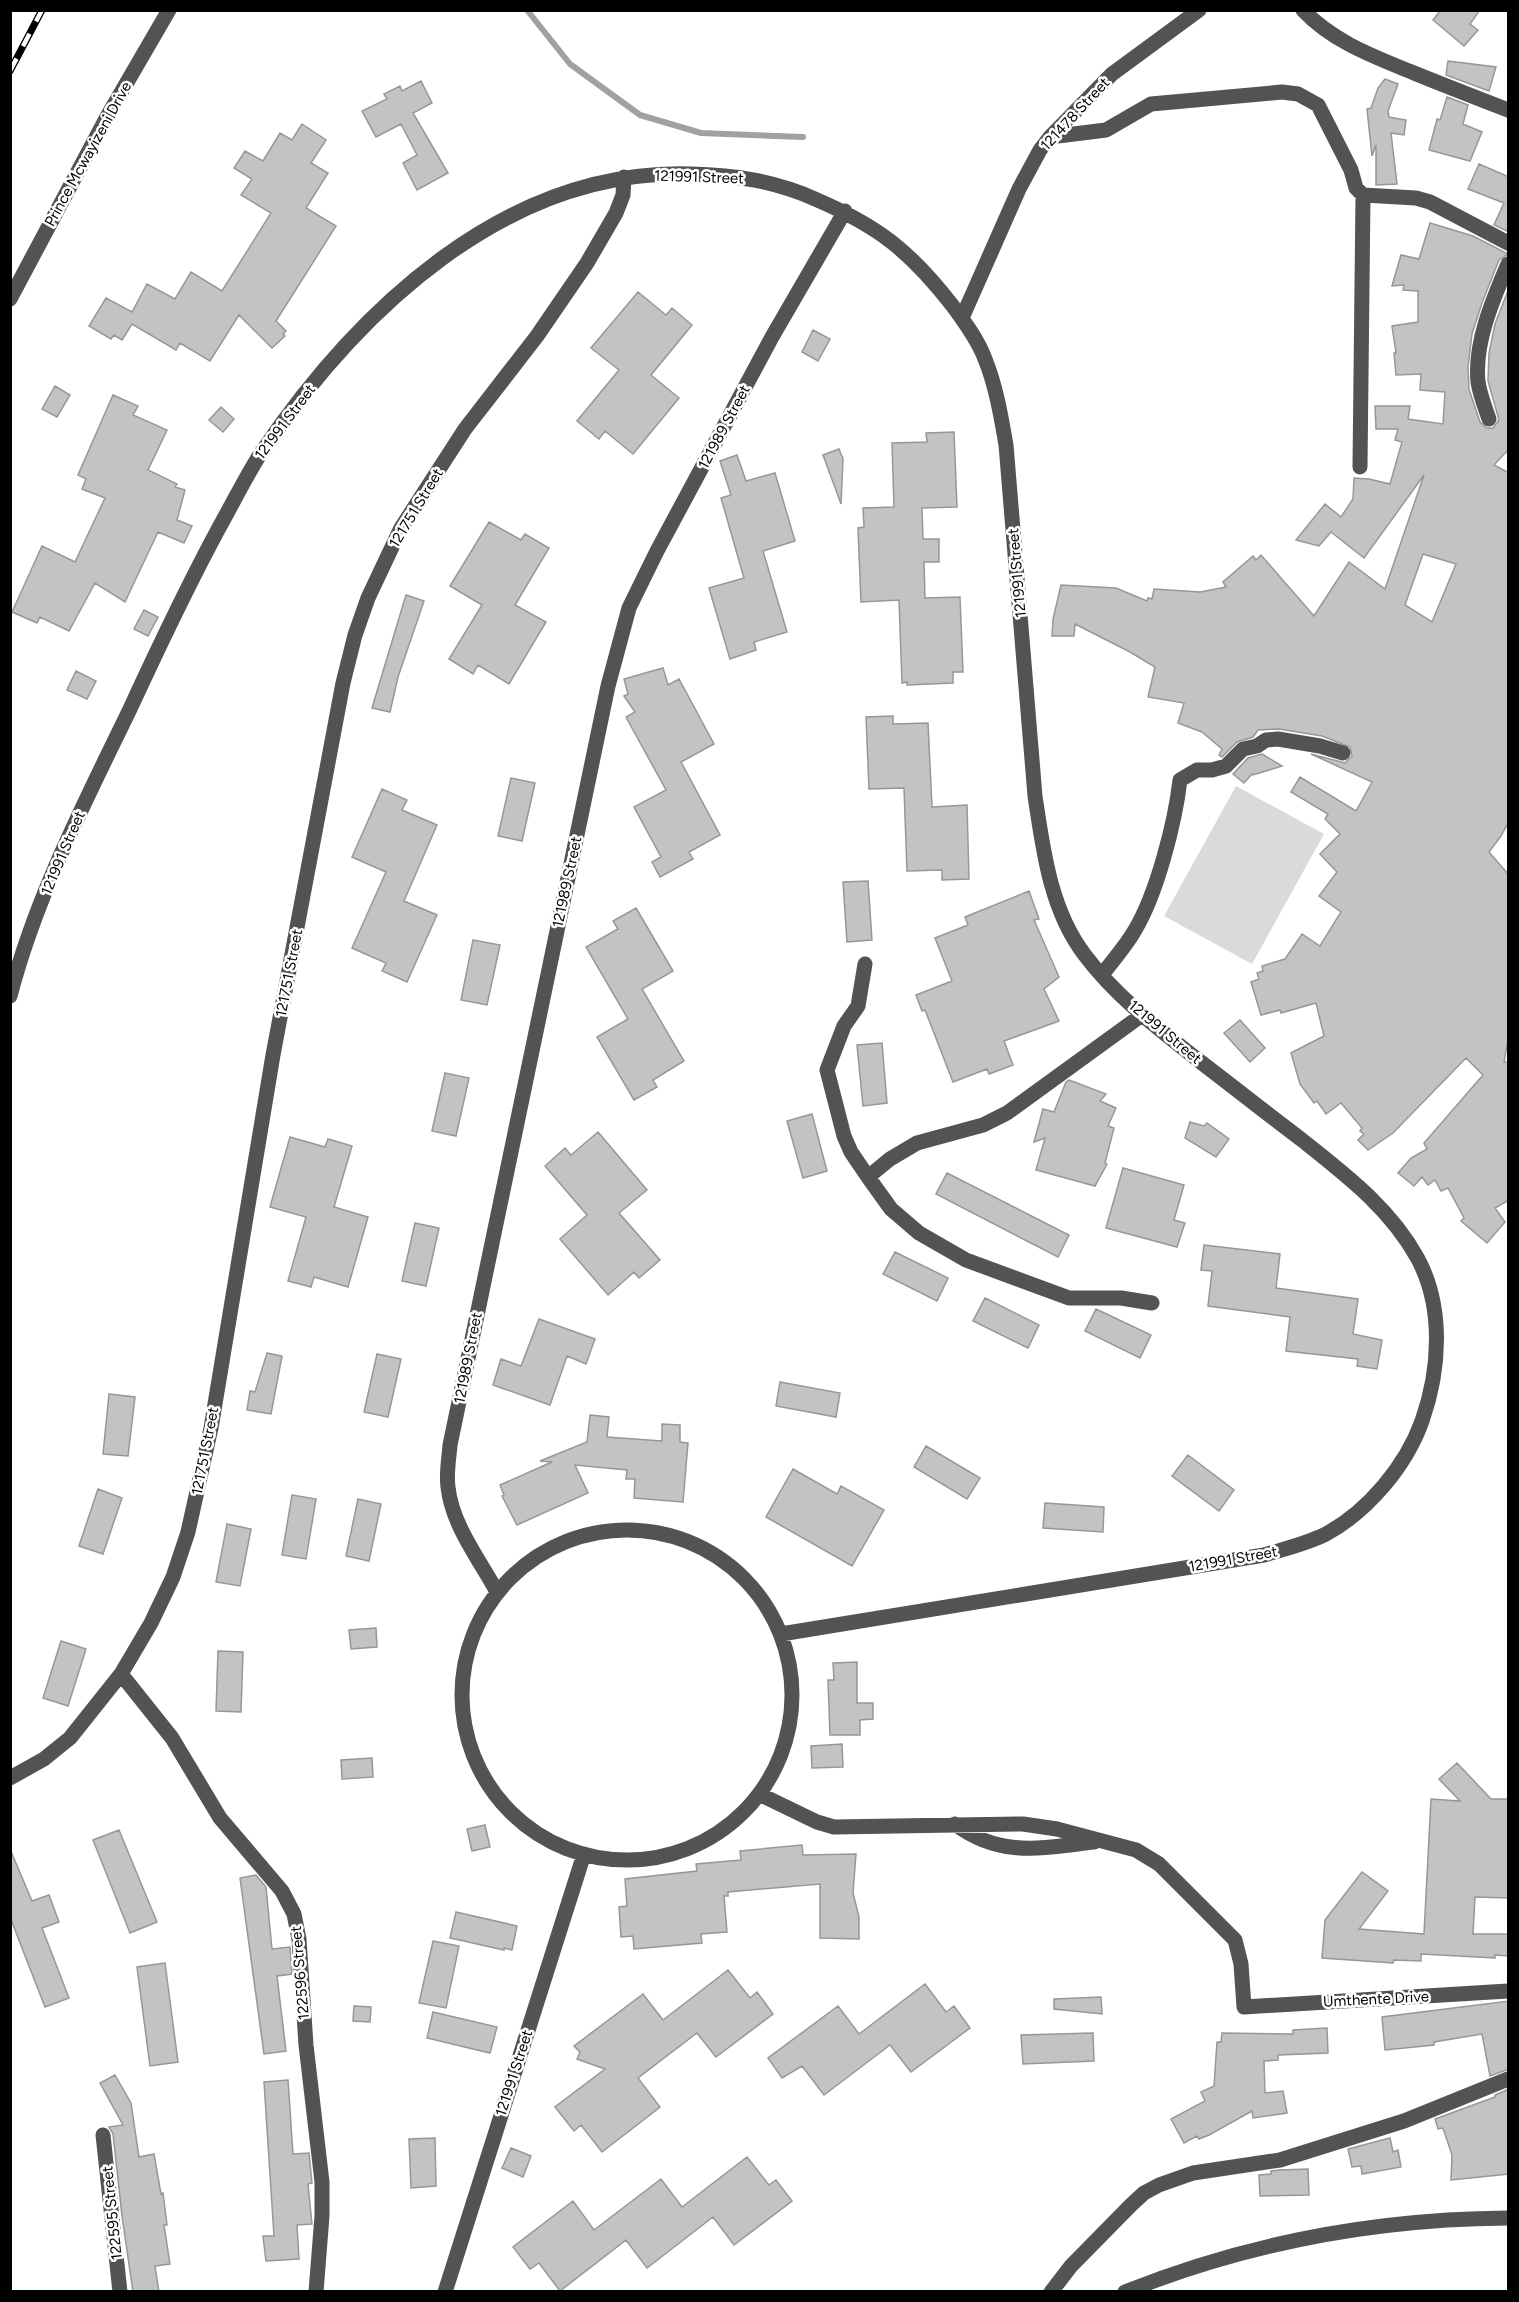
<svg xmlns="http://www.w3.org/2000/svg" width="1519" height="2302" viewBox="0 0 1519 2302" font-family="Figtree,sans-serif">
<rect width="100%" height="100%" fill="#fff"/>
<path fill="#dadada" d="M1236,786L1324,834L1252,964L1164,916Z"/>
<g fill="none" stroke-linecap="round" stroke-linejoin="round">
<path stroke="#a1a1a1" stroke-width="6" d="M527,10L570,64L640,115L701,133L803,137"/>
</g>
<path fill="#c3c3c3" stroke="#979797" stroke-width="1.5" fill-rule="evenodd" d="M1441,10H1480L1470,24L1478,30L1464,46L1433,20Z
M1448,61L1496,67L1489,91L1446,75Z
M1385,79L1398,84L1388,111L1389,117L1406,120L1404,135L1391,133L1397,184L1376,185V145L1372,156L1367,109L1371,108L1378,88Z
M421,81L432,103L413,113L448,173L417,190L403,163L417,155L401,124L376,137L362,111L387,99L384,94L400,86L402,91Z
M1447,97L1468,105L1463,124L1482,132L1470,161L1429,150L1437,119L1440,120Z
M302,124L326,140L311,163L328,173L306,208L336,226L276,321L286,331L283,334L285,336L272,348L239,315L210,361L180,343L176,350L132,324L122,340L114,335L111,339L89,326L106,298L132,312L147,284L175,299L191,272L222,291L271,213L241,195L252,179L234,168L245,151L263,161L280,133L292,140Z
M1479,164L1509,177V232L1494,225L1504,203L1468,189Z
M1430,223L1473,236L1508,254L1499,260L1482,303L1472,334L1468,367L1469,389L1480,422L1487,428H1493L1499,420L1488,381L1489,353L1495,324L1509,288V449L1494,465L1509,473V821L1501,836L1489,852L1509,875V1034L1504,1062H1509V1200L1495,1208L1505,1222L1487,1243L1461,1221L1464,1218L1448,1188L1441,1191L1435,1180L1428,1185L1422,1177L1414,1186L1398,1173L1411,1158L1427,1149L1424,1143L1483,1075L1466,1058L1393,1133L1368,1150L1358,1140L1364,1134L1360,1131L1362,1128L1341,1103L1326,1114L1317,1101L1314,1103L1300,1084L1291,1053L1324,1036L1316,1003L1281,1013L1280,1010L1261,1015L1251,982L1259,979L1257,973L1263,971L1262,966L1285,959L1302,934L1320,946L1341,912L1319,896L1337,872L1320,854L1340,834L1325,819L1328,814L1291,792L1300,777L1356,811L1372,782L1311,754L1345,763L1352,756L1350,747L1322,736L1279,729L1258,730L1253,737L1237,742L1222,757L1219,755L1222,749L1202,732L1178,723L1184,703L1148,697L1155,667L1130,652L1075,624L1074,636H1052L1053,619L1061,585L1116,588L1147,601L1148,598L1152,599L1154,589L1200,592L1226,587L1223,582L1253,556L1256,560L1261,555L1314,616L1349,562L1385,589L1424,475L1364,558L1331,532L1319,546L1296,540L1325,504L1341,517L1353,499L1354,478L1369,479L1390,484L1402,442L1395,440L1398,429H1376L1375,406H1410L1408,419L1443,424L1445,392L1420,390L1421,374L1396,375L1394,353H1396L1392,326L1418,322V291L1403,290L1404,285L1392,286L1401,255L1419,259ZM1423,554L1456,564L1432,622L1405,605Z
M638,292L666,315L672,308L692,325L651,375L679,398L633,454L605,431L599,439L577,421L619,370L591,348Z
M813,330L830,339L818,361L802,352Z
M55,386L70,395L57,417L42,409Z
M113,395L138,406L133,415L167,430L148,470L177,484L175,487L185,490L177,520L192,526L184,543L158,532L125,602L95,583L69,631L40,617L37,623L12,612L42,546L75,562L105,498L82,489L86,479L78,475Z
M221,407L234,419L223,432L209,420Z
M954,432L957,507L922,508L923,539H939V562H924L925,598L960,597L963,672H953V683L907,685V682L902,683L899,600L861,602L858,528L864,527L863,508L894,507L892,443L927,442L926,433Z
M839,449L843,459L841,504L823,455Z
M737,455L746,481L775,473L795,541L763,551L787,632L754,642L756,650L730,659L709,588L744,578L721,498L731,495L720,461Z
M489,522L521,540L525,534L549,548L515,605L546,622L509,684L478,665L473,674L449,659L482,605L450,586Z
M406,595L424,601L398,677L390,712L372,708Z
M144,610L158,617L148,636L134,629Z
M663,668L668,685L679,679L714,744L681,762L720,835L689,852L693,859L660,877L652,862L661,857L634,807L666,790L626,717L635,712L624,696L628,694L624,679Z
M76,671L96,681L87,699L67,690Z
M893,716V724L928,723L932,807L967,805L969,879L942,880V870L907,871L904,788L869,789L866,717Z
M1262,754L1282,766L1253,775L1252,774L1244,783L1233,774L1248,758Z
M511,778L535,783L522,841L498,836Z
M382,789L407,800L402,810L437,825L404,901L437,915L407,982L382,971L386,963L352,948L386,872L352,857Z
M868,881L872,940L847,942L843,882Z
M1029,891L1039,919L1034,920L1059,977L1044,989L1059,1021L1004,1041L1013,1065L989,1074L987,1069L953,1082L925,1010L922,1011L916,995L952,981L935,938L968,925L965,917Z
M636,908L673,971L642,989L684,1061L653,1080L657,1087L634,1100L597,1037L628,1019L586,947L618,929L613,921Z
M473,940L500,945L487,1005L461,1000Z
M1240,1020L1265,1048L1250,1062L1224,1033Z
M882,1043L887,1103L863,1106L857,1045Z
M445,1073L469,1078L456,1136L432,1131Z
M1069,1080L1106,1094L1100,1101L1116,1108L1108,1126L1114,1128L1105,1163L1107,1164L1095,1186L1036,1170L1045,1138L1034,1142L1043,1109L1054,1112L1066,1082Z
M812,1114L827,1171L803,1178L787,1121Z
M1190,1122L1204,1126L1207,1123L1229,1139L1216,1157L1185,1138Z
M598,1132L647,1190L619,1213L660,1260L639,1278L634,1272L608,1295L560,1239L587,1215L545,1166L565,1148L571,1155Z
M290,1137L325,1147L328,1139L352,1146L334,1207L368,1217L348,1287L314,1277L311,1287L288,1281L306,1217L270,1207Z
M1123,1168L1184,1185L1174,1220L1185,1223L1177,1247L1106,1228Z
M947,1173L1069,1235L1058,1257L936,1194Z
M415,1223L439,1228L426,1286L402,1281Z
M1204,1245L1280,1254L1276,1288L1358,1299L1353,1334L1382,1340L1377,1369L1357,1366L1358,1359L1286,1351L1290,1317L1208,1306L1212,1271L1201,1270Z
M895,1252L948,1278L937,1301L883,1274Z
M985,1298L1039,1325L1028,1348L973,1321Z
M1096,1309L1151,1335L1140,1358L1085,1331Z
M539,1319L595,1339L586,1364L567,1356L550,1405L493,1385L501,1359L521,1366Z
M267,1353L282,1356L271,1414L247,1410L250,1391L255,1392Z
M377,1354L401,1359L388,1417L364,1412Z
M780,1382L840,1393L836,1417L776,1406Z
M109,1394L135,1397L128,1456L103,1454Z
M590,1415L609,1417L607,1437L662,1441V1424L680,1425V1442L688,1443L683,1502L634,1498L635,1479H626L627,1470L575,1465L588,1493L517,1525L502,1496L504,1495L500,1485L552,1462L540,1461L587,1442Z
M926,1446L980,1478L967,1499L914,1467Z
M1188,1455L1234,1490L1219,1511L1172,1476Z
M793,1469L837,1494L841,1486L884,1510L852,1566L766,1517Z
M98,1489L122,1498L103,1554L79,1546Z
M292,1495L316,1499L306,1559L282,1555Z
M358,1499L381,1504L369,1561L346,1556Z
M1045,1503L1104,1507L1103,1532L1043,1528Z
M227,1524L251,1529L240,1586L216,1582Z
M376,1628L377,1647L351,1649L349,1630Z
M61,1641L86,1649L68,1706L43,1698Z
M218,1651L243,1652L241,1712L216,1711Z
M857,1662V1703H873V1719L860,1720V1735H830L828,1680H834L833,1663Z
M842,1744L843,1767L812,1768L811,1746Z
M372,1758L373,1777L342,1779L341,1760Z
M1457,1763L1491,1799H1509V1898L1475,1897L1473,1934H1509V1956L1495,1955V1958L1421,1954V1961L1394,1960L1393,1963L1322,1958L1325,1920L1362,1872L1388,1891L1359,1929L1424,1934L1431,1799L1460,1801L1439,1779Z
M485,1825L490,1847L472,1851L467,1829Z
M119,1830L157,1922L130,1933L93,1840Z
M802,1845L803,1855L856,1854L853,1893L859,1917V1939L820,1938V1884L728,1892V1896H724L727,1932L701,1934L702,1943L634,1949L633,1936L621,1937L619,1907L627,1906L625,1879L697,1871L696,1864L741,1860L740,1851Z
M10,1849L32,1901L49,1895L59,1922L42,1928L69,1998L45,2007L10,1917Z
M256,1875L266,1887L272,1949L290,1947L292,1974L277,1976L286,2051L264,2054L240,1878Z
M456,1912L517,1926L512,1950L504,1948V1950L450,1938Z
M433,1941L459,1946L446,2008L419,2003Z
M165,1963L178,2062L150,2066L137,1967Z
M728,1970L750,1998L757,1992L773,2014L716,2057L697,2033L638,2078L660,2107L602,2152L581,2125L574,2131L555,2107L605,2069L577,2059L580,2052L574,2046L643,1994L663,2020Z
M925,1984L946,2012L954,2006L970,2028L911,2072L890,2045L824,2095L802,2066L782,2078L768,2058L838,2006L859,2034Z
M1101,1997L1102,2014L1054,2009V1999Z
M1509,2001V2069L1490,2076L1482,2034L1434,2042V2045L1385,2050L1382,2017Z
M354,2006L371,2007L370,2022L353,2021Z
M433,2012L497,2027L490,2053L427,2038Z
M1327,2028L1328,2053L1278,2055V2060L1264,2061L1265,2093L1283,2091L1287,2113L1253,2118L1252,2111L1209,2135L1199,2139L1197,2136L1184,2143L1171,2119L1205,2101L1201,2092L1214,2086L1217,2042H1221L1222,2033L1293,2034V2030Z
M1093,2033L1094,2061L1023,2064L1021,2035Z
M115,2075L131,2103L139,2157L154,2154L161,2194L163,2193L167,2225H164L170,2264L155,2266L159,2292H133L122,2216L113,2134L109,2127L123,2125L100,2083Z
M288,2080L293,2154L309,2153L312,2183L308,2184L312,2224L297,2225L299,2259L266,2261L263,2236H274L264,2082Z
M1509,2089V2174L1451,2180L1452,2155L1443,2128L1438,2129L1435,2119L1495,2097V2095Z
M435,2138L436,2186L411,2188L409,2139Z
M1390,2138L1393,2152L1398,2150L1401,2167L1362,2174L1361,2166L1352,2167L1348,2149Z
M511,2148L531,2156L523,2177L502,2168Z
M747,2157L769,2185L776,2180L792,2201L734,2245L713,2217L647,2268L626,2240L560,2291L539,2263L530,2269L513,2247L573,2201L594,2230L661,2179L682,2207Z
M1308,2169L1309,2195L1260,2196L1259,2175L1271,2174V2171L1279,2170Z"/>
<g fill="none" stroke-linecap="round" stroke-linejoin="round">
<path stroke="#535353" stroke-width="15" d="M1303,10C1333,42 1375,57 1414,73C1446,86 1477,98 1508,110
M1050,137L1106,130L1151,104L1282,92L1298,94L1318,105L1351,170L1356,188L1363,195L1416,198L1430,202L1508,243
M10,299L108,115L169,10
M962,318L1019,189L1040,150L1050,137L1112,74L1199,10
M1489,419C1485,407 1480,395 1478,382C1474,343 1493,299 1508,264
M1360,467L1363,195
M865,964L858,1006L844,1026L827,1070L844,1136L851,1152L868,1177L890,1159L917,1143L983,1125L1007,1113L1142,1015
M1102,975C1113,960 1126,946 1135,930C1157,893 1175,823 1180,780L1197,770H1212L1226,766L1243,749L1257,746L1266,740L1278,739L1320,746L1343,753
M10,996C36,896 85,802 130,709C160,644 191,578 226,515C237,495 248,473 261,453C358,310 506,168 691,174C735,175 775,181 815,199C878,226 910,251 952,305C964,321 978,340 985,359C996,386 1001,416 1006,445L1035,796C1043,849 1050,909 1084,954C1116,997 1160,1030 1202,1063C1236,1089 1269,1115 1302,1140C1346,1175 1391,1209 1418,1259C1444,1308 1440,1370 1422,1421C1406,1466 1368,1511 1326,1534C1306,1544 1284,1549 1264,1555L781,1634
M868,1177L891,1209L919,1233L966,1260L1069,1298H1121L1152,1303
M462 1695a165 165 0 1 1 330 0a165 165 0 1 1-330 0Z
M497,1592C479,1559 452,1525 448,1487C446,1473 449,1459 450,1445L608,686L629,608L657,551L772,337L845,211
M121,1674L172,1738L220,1818L282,1891L294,1914L299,1939L306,2045L322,2182V2216L316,2292
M10,1778L44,1759L70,1738L121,1674L151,1623L173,1577L188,1532L211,1428L273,1055L343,683L355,635L368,598L401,528L465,429L537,336L587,263L616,213L623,195L624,177
M759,1794L817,1822L834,1827L1023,1824L1057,1829L1136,1850L1159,1864L1235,1940L1241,1964L1244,2007L1508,1991
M955,1824C1000,1858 1042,1848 1094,1842
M103,2135L120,2292
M445,2292L584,1854
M1051,2292L1071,2266L1131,2205L1144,2193L1159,2185L1193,2173L1280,2160L1404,2121L1508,2079
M1125,2292C1247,2243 1377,2219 1508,2218"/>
<g stroke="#000" stroke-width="7">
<path id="rail" d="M10,71L42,10"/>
</g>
<use href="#rail" stroke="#fff" stroke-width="4.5" stroke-dasharray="14" stroke-linecap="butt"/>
</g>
<g text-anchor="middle" stroke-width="5" stroke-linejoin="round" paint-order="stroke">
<g font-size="15" fill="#000" stroke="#fff">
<text transform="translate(1075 114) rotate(-47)" y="5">121478 Street</text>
<text transform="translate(88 154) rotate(-61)" y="5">Prince Mcwayizeni Drive</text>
<text transform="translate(699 177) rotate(2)" y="5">121991 Street</text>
<text transform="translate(285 422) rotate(-53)" y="5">121991 Street</text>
<text transform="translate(724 427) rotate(-62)" y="5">121989 Street</text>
<text transform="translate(416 508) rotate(-59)" y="5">121751 Street</text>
<text transform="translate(1017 573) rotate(-95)" y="5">121991 Street</text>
<text transform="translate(63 853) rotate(-67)" y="5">121991 Street</text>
<text transform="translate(567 882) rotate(-78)" y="5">121989 Street</text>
<text transform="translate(289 973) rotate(-79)" y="5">121751 Street</text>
<text transform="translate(1165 1032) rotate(40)" y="5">121991 Street</text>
<text transform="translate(468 1358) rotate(-79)" y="5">121989 Street</text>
<text transform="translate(205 1451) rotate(-79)" y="5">121751 Street</text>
<text transform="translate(1233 1559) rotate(-10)" y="5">121991 Street</text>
<text transform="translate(300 1973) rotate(-95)" y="5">122596 Street</text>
<text transform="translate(1376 1999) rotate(-3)" y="5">Umthente Drive</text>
<text transform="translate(514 2073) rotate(-72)" y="5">121991 Street</text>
<text transform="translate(112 2213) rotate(-96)" y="5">122595 Street</text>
</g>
</g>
<rect width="1519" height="2302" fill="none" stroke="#000000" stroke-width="24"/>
</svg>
